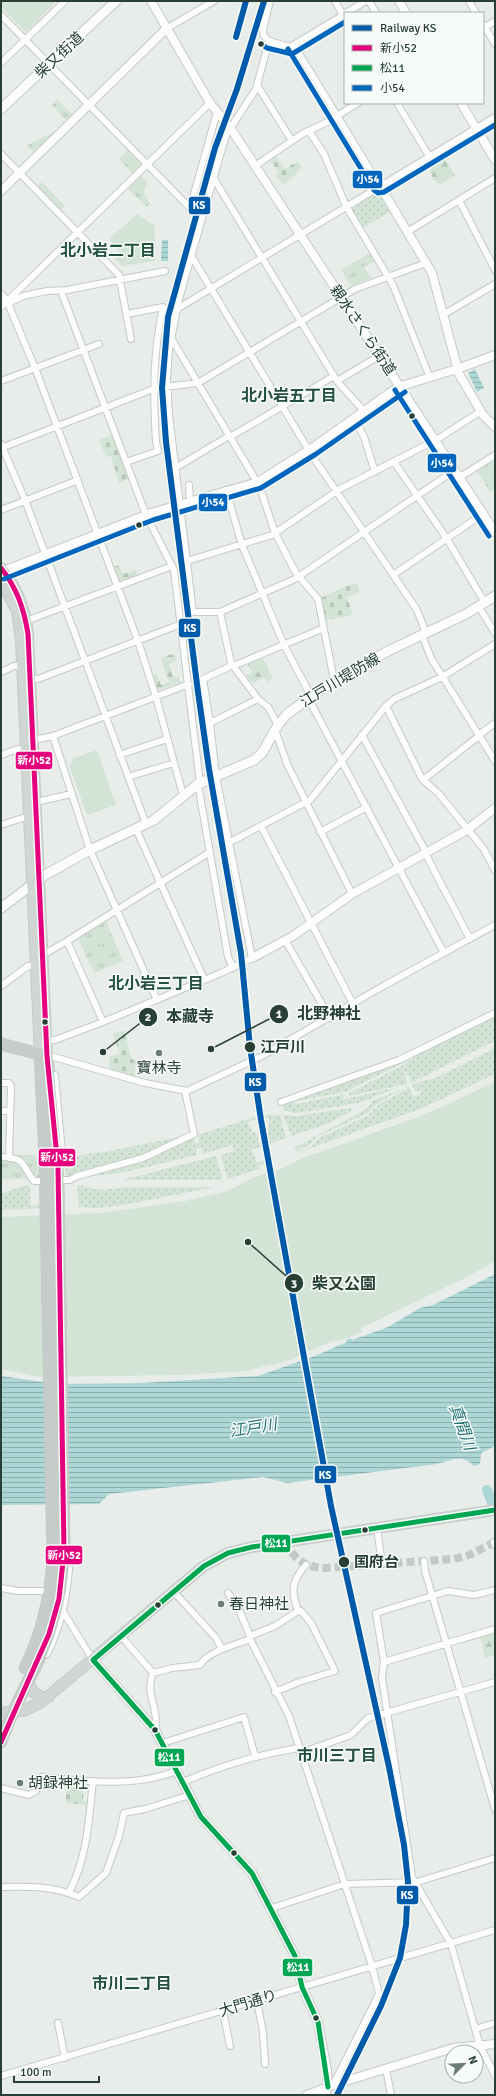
<svg xmlns="http://www.w3.org/2000/svg" width="496" height="2096" viewBox="0 0 496 2096" font-family="Signika,'Noto Sans JP',sans-serif">
<defs>
<pattern id="grass-dots" width="8" height="8" patternUnits="userSpaceOnUse"><rect width="8" height="8" fill="#d3e4d6"/><path d="M2 2h.1M6 6h.1" fill="none" stroke="#b5c5b8" stroke-width="1.8" stroke-linecap="round"/></pattern>
<pattern id="forest-firs" width="22" height="20" patternUnits="userSpaceOnUse"><rect width="22" height="20" fill="#d3e4d6"/><path d="M5 1l3.5 6h-7zM16 11l3.5 6h-7z" fill="#b5c5b8"/></pattern>
<pattern id="cemetery-stones" width="16" height="16" patternUnits="userSpaceOnUse"><rect width="16" height="16" fill="#d3e4d6"/><path d="M2 7V4a2 2 0 0 1 4 0v3zM10 15v-3a2 2 0 0 1 4 0v3z" fill="#b5c5b8"/></pattern>
<pattern id="park-tufts" width="24" height="20" patternUnits="userSpaceOnUse"><rect width="24" height="20" fill="#d3e4d6"/><path d="M3 7l-1-3M5 7V3M7 7l1-3M15 17l-1-3M17 17v-4M19 17l1-3" fill="none" stroke="#b5c5b8"/></pattern>
<pattern id="water-rules" width="6" height="5" patternUnits="userSpaceOnUse"><rect width="6" height="5" fill="#add6d6"/><path d="M0 2.5h6" fill="none" stroke="#8dafae"/></pattern>
</defs>
<rect width="100%" height="100%" fill="#e8edea"/>
<path fill="url(#grass-dots)" d="M376,192L380,193L391,211L363,228L351,209Z
M495,1015V1041L411,1083L408,1075L405,1076L407,1084L402,1086L401,1085L345,1097L350,1095L349,1093L405,1064L418,1053Z
M495,1048V1074L420,1109L297,1153L312,1146L319,1138L369,1115L379,1104L407,1089L406,1087H409L414,1097L421,1094L420,1090L415,1092L412,1084L435,1078Z
M414,1055L403,1063L345,1092L298,1101L295,1099Z
M399,1087L359,1103L296,1113L283,1110V1104L294,1102L296,1104L346,1094L342,1096L344,1099Z
M404,1088L378,1103L368,1113L317,1137L309,1145L296,1152L294,1148L365,1110L374,1100Z
M351,1108L352,1111L327,1124L291,1136L283,1115L298,1116Z
M262,1115H280L286,1138L252,1150L257,1163L279,1155L260,1166V1169L227,1179L221,1155L234,1151L232,1145L203,1154L201,1148L197,1149V1155L125,1172L78,1178L143,1160L190,1138H194L195,1143H199L198,1135L254,1117L255,1120L248,1122L253,1132L257,1134L259,1142L268,1141C266,1132 270,1126 269,1117L263,1118Z
M183,1136L142,1157L72,1177L66,1176L65,1157L104,1152Z
M216,1156L223,1180H122Z
M77,1185L102,1190L126,1187H216L123,1205L97,1208L79,1207Z
M24,1186H30V1206L52,1205V1208L1,1210V1194Z"/>
<path fill="url(#forest-firs)" d="M441,153L455,175L440,185L434,180L430,172L434,162L433,158Z
M119,565L123,574L136,570L138,577L126,581L125,579L119,581L114,567Z
M172,654L175,655L177,661L169,664L173,677L178,676L181,682L174,685L168,680L161,658Z
M262,657L273,678L267,682L264,677L254,683L253,681L251,682L246,675L252,672L247,663Z
M157,673L161,685L169,682L173,685L158,690L153,675Z
M495,1632V1655L485,1658L480,1636Z"/>
<path fill="url(#cemetery-stones)" d="M275,155L285,169L298,161L302,167L292,178L283,185L276,175L279,173L269,159Z
M112,435L129,479L119,483L111,456L106,457L99,440Z
M357,583L360,592L347,597L353,615L325,620L321,598L346,586Z
M124,1030L132,1060L136,1059L138,1064L135,1065V1076L111,1070L109,1066L110,1056L120,1054L113,1034Z
M66,1781L84,1783L83,1801L88,1802L87,1805L66,1803Z"/>
<path fill="url(#park-tufts)" d="M57,99L72,114L66,120L52,105Z
M55,132L33,152L27,145Z
M129,149L143,164L133,174L119,159Z
M141,176L147,182L144,192L150,204L147,207L128,189Z
M42,182L65,206L60,211L37,187Z
M370,253L375,261L364,267L371,278L351,286L341,270Z
M492,461L495,465V489L490,492L477,471Z
M106,921L123,961L94,973L78,938Z
M13,1155H36L39,1177H34L27,1164Z
M1,1160C15,1161 25,1165 29,1179H1Z"/>
<path fill="#d3e4d6" d="M1,1H54L55,3L26,32L1,7Z
M137,214L155,226V261L122,266L115,259L121,253L109,239Z
M97,750L116,805L87,815L69,765L73,763L72,759Z
M495,1082V1261L465,1278L361,1328L362,1332L345,1339L332,1341L287,1361L246,1371L181,1375L40,1377L1,1369V1217L102,1213L185,1201L228,1191L254,1177L279,1170L300,1159L424,1115Z"/>
<path fill="url(#water-rules)" d="M162,240H168V261H161Z
M475,369L484,388L477,392L468,373Z
M495,1274V1446L481,1453L480,1464L474,1466C461,1453 453,1460 437,1464L287,1483L263,1477L109,1494L99,1504L1,1505V1376L57,1384L142,1383L258,1376L315,1356L347,1342L346,1340L351,1338L352,1340L388,1327L420,1308L433,1305Z"/>
<g fill="none" stroke-linecap="round" stroke-linejoin="round">
<path stroke="#add6d6" stroke-width="10" d="M487,1490L495,1510"/>
<path stroke="#c1cac6" stroke-width="8" stroke-dasharray="8 4" stroke-linecap="butt" d="M284,1543C297,1560 303,1567 325,1568L454,1559L469,1555L495,1542"/>
<g stroke="#c5cac7" stroke-width="8">
<path id="minor" d="M270,1L263,29L264,36L269,41L290,47L345,14
M335,1L344,17
M369,1L376,13
M469,1L476,13
M346,13L366,1
M1,15L190,208L217,112
M483,24L495,44
M483,28L495,21
M166,29L214,1
M269,41L256,89L226,135L179,299L169,350L167,378L169,415L193,612H220L295,579L455,470
M294,45L380,186
M1,63L65,1
M257,85L292,141
M397,103L429,156
M337,116L358,103
M309,131L324,154L346,206L393,285L430,378
M1,154L119,275L131,339
M255,166L302,134L338,117
M214,179L337,381L364,411
M459,200L495,270
M407,232L495,178
M192,257L311,454L417,610L426,633
M61,291L126,462
M7,301L35,368L138,641L156,697L183,795
M9,303L23,296L47,291L67,290L165,271
M1,307L210,103
M177,309L495,117
M127,314L163,307C153,352 153,396 156,442L158,451L126,462L146,515L174,570L200,783
M443,315L495,284
M171,338L257,482
M1,381L99,344
M337,381L379,356
M354,418L364,437L375,472
M230,437L334,376
M1,444L25,500L146,824
M1,448L156,388L198,383L355,289L426,263
M394,462L447,539L485,603
M175,468L229,436
M460,477L495,455
M258,482L275,533L296,573L318,599L334,680
M189,485L190,501
M226,490L242,545L284,645L311,696
M1,510L78,480
M187,561L272,535L340,489L436,440L481,411
M393,575L483,514
M479,607L495,633
M220,612L231,663L258,699L268,707L278,725
M26,621L172,566
M422,635L431,658L495,761
M233,665L203,679L210,723L258,699
M233,666L324,628
M1,672L14,666H22
M30,679H38L181,624
M308,698L444,953
M386,706L422,779L439,794L483,848L495,870
M275,730L288,766L352,894
M362,735L426,852
M479,735L495,723
M53,736L90,850L157,1000
M33,740L53,736L189,684
M1,755L18,749H26
M119,755L167,739
M128,777L174,763
M423,780L479,736
M198,784L228,957L233,968
M36,802L71,794
M1,825L29,816
M261,826L353,1004
M136,829L204,979
M320,832L367,807
M230,842L310,800L386,706L394,699L442,677L495,644
M425,853L470,939
M285,940L330,1018
M67,941L103,1022
M43,953L48,952L67,941L210,852
M1,986L28,966L36,965
M44,1041L55,1040L103,1022L221,973L252,958L216,776L210,723
M47,1056L54,1057L145,1083L187,1091L260,1057L385,985L495,925
M49,1075H55L62,1153
M1,1083H9L11,1086L9,1158
M281,1102L399,1060L495,1013
M1,1111H10
M1,1157C28,1158 21,1166 34,1181H47
M57,1180H70L77,1176L143,1158L194,1134L185,1091
M377,1528L382,1564
M494,1542L495,1545
M424,1561L425,1571L495,1809
M1,1588L18,1591H50
M495,1590L474,1595L448,1591L376,1613L384,1662L382,1678L412,1877L451,1944L480,2046L495,2075
M173,1591L216,1638L222,1649
M228,1593L237,1605L250,1636
M62,1610L93,1660
M121,1636L153,1673
M250,1639L289,1716L372,1966L379,1994L333,2085
M47,1654C63,1623 69,1586 70,1551
M384,1662L495,1629
M275,1692L299,1682L335,1671L311,1623L301,1611H298
M155,1730C160,1709 144,1694 153,1673L172,1668L200,1665C208,1651 236,1645 250,1639V1636L275,1626L298,1611C291,1591 291,1581 306,1565
M163,1743L244,1717L255,1756
M300,1753L351,1735L368,1718L495,1682
M183,1782C221,1766 258,1754 299,1748
M1,1788L29,1795L36,1791L41,1777C90,1781 131,1788 177,1771
M1,1887C28,1886 54,1886 79,1897L106,1873L119,1836L124,1813L145,1809L190,1795
M69,1892C87,1860 89,1818 93,1781
M269,1909L345,1884L417,1882L495,1858
M257,2001L263,2032L265,2064
M223,2011L230,2046
M58,2023L65,2058
M475,2029L495,2023
M386,2069L391,2095
M1,2076L495,1930"/>
</g>
<g stroke="#c5cac7" stroke-width="10">
<path id="tertiary" d="M151,1L210,103L231,129L495,532
M399,1L406,13
M461,103L495,160
M380,186L432,273L459,374L483,415L495,427
M1,191L166,29
M1,295L7,301
M1,572L151,513L258,482L312,448L398,387L457,369L495,355
M252,958L293,936L352,894L467,830L495,808
M93,1660L155,1730L201,1817L252,1873L295,1956L302,1987L318,2022L327,2070L328,2087L325,2095
M307,2095L333,2085L453,2048L495,2044"/>
</g>
<g stroke="#c4cac7" stroke-width="11">
<path id="secondary" d="M1,109L116,1
M1,908L45,875L90,850L154,820L198,784L254,760L262,753L278,725L287,714L330,683L388,651L466,614L495,596"/>
</g>
<g stroke="#c4cbc8" stroke-width="12">
<path id="primary" d="M1,568C17,586 25,610 28,634L47,1056
M1,581L17,611L21,640L40,1055
M28,1681L33,1692L42,1697H49
M5,1712L23,1711L40,1703L204,1566L228,1553L252,1547L495,1510"/>
</g>
<g stroke="#c4cbc8" stroke-width="13">
<path id="trunk" d="M1,1044L47,1056L58,1180L64,1552C63,1584 57,1615 45,1645C32,1678 12,1708 1,1742
M25,1668C42,1634 50,1599 53,1561L45,1157L40,1055"/>
</g>
<use href="#minor" stroke="#fcfcfc" stroke-width="6"/>
<use href="#tertiary" stroke="#fcfcfc" stroke-width="8"/>
<use href="#secondary" stroke="#fcfcfc" stroke-width="9"/>
<use href="#primary" stroke="#d0d6d4" stroke-width="10"/>
<use href="#trunk" stroke="#c6ccca" stroke-width="11"/>
<g stroke="#f7fbf8" stroke-width="8">
<path id="bus-1" d="M1,568C17,588 24,609 28,634L47,1056L58,1167L64,1552L59,1599L49,1634L1,1742"/>
</g>
<g stroke="#f7fbf8" stroke-width="8">
<path id="bus-2" d="M93,1660L155,1730L201,1817L252,1873L295,1956L302,1987L318,2022L328,2087
M93,1660L204,1566L228,1553L252,1547L495,1510"/>
</g>
<g stroke="#f7fbf8" stroke-width="8">
<path id="bus-3" d="M261,44L267,48L292,54L345,22
M288,49L374,190L378,193L384,192L495,125
M395,390L489,536
M4,579L153,520L261,488L316,454L405,392"/>
</g>
<use href="#bus-1" stroke="#e5007d" stroke-width="5"/>
<use href="#bus-2" stroke="#00a651" stroke-width="5"/>
<use href="#bus-3" stroke="#0065bd" stroke-width="5"/>
<g stroke="#f7fbf8" stroke-width="9">
<path id="rail-1" d="M264,1L237,89L215,148L168,317L162,388L166,442L198,692L209,769L241,953L250,1047L261,1120L331,1506L389,1767L404,1845L408,1882L406,1925L400,1958L381,2006L337,2095
M236,37L246,1"/>
</g>
<use href="#rail-1" stroke="#005aaa" stroke-width="6"/>
</g>
<g fill="#273f35" stroke="#f7fbf8" stroke-width="1.5">
<circle cx="261" cy="44" r="3.5"/>
<circle cx="412" cy="416" r="3.5"/>
<circle cx="139" cy="525" r="3.5"/>
<circle cx="45" cy="1022" r="3.5"/>
<circle cx="250" cy="1047" r="6"/>
<circle cx="365" cy="1530" r="3.5"/>
<circle cx="344" cy="1562" r="6"/>
<circle cx="158" cy="1605" r="3.5"/>
<circle cx="155" cy="1730" r="3.5"/>
<circle cx="234" cy="1853" r="3.5"/>
<circle cx="316" cy="2018" r="3.5"/>
</g>
<g fill="#6b7c74" stroke="#f7fbf8" stroke-width="1.5">
<circle cx="159" cy="1053" r="4"/>
<circle cx="221" cy="1604" r="4"/>
<circle cx="20" cy="1783" r="4"/>
</g>
<g text-anchor="middle" stroke-width="3" stroke-linejoin="round" paint-order="stroke">
<g font-size="15" fill="#273f35" stroke="#f7fbf8">
<text transform="translate(59 55) rotate(-43)" y="5">柴又街道</text>
<text transform="translate(363 330) rotate(56)" y="5">親水さくら街道</text>
<text transform="translate(340 680) rotate(-31)" y="5">江戸川堤防線</text>
<text transform="translate(248 2003) rotate(-17)" y="5">大門通り</text>
</g>
<g font-size="15" font-weight="bold" fill="#273f35" stroke="#f7fbf8" text-anchor="start">
<text x="260" y="1052">江戸川</text>
<text x="354" y="1567">国府台</text>
</g>
<g font-size="15" fill="#273f35" stroke="#f7fbf8" text-anchor="start">
<text x="159" y="1073" text-anchor="middle">寶林寺</text>
<text x="229" y="1609">春日神社</text>
<text x="28" y="1788">胡録神社</text>
</g>
<g font-size="16" font-weight="bold" fill="#24503f" stroke="#f7fbf8">
<text x="108" y="256">北小岩二丁目</text>
<text x="289" y="401">北小岩五丁目</text>
<text x="156" y="989">北小岩三丁目</text>
<text x="337" y="1761">市川三丁目</text>
<text x="132" y="1989">市川二丁目</text>
</g>
<g font-size="16" font-style="italic" fill="#257477" stroke="#f7fbf8">
<text transform="translate(253 1427) rotate(-9)" y="6">江戸川</text>
<text transform="translate(463 1427) rotate(70)" y="6">真間川</text>
</g>
</g>
<path fill="none" stroke="#273f35" stroke-width="1.5" d="M211 1049L279 1014M103 1052L148 1017M248 1242L294 1283"/>
<g fill="#273f35" stroke="#f7fbf8" stroke-width="1.5">
<circle cx="211" cy="1049" r="4"/>
<circle cx="103" cy="1052" r="4"/>
<circle cx="248" cy="1242" r="4"/>
<circle cx="279" cy="1014" r="10"/>
<circle cx="148" cy="1017" r="10"/>
<circle cx="294" cy="1283" r="10"/>
</g>
<g font-size="12" text-anchor="middle" font-weight="bold" fill="#fff">
<text x="279" y="1018">1</text>
<text x="148" y="1021">2</text>
<text x="294" y="1288">3</text>
</g>
<g font-size="16" text-anchor="middle" font-weight="bold" fill="#273f35" stroke="#f7fbf8" stroke-width="3" stroke-linejoin="round" paint-order="stroke">
<text x="329" y="1019">北野神社</text>
<text x="190" y="1022">本藏寺</text>
<text x="344" y="1289">柴又公園</text>
</g>
<g stroke="#f7fbf8" stroke-width="1.5">
<rect x="352" y="170" width="31" height="19" rx="4" fill="#0065bd"/>
<rect x="188" y="196" width="23" height="19" rx="4" fill="#005aaa"/>
<rect x="427" y="453" width="30" height="20" rx="4" fill="#0065bd"/>
<rect x="198" y="493" width="30" height="19" rx="4" fill="#0065bd"/>
<rect x="178" y="618" width="23" height="20" rx="4" fill="#005aaa"/>
<rect x="15" y="751" width="38" height="19" rx="4" fill="#e5007d"/>
<rect x="244" y="1072" width="23" height="20" rx="4" fill="#005aaa"/>
<rect x="38" y="1148" width="38" height="19" rx="4" fill="#e5007d"/>
<rect x="314" y="1465" width="23" height="19" rx="4" fill="#005aaa"/>
<rect x="261" y="1534" width="30" height="19" rx="4" fill="#00a651"/>
<rect x="45" y="1545" width="38" height="20" rx="4" fill="#e5007d"/>
<rect x="154" y="1748" width="31" height="19" rx="4" fill="#00a651"/>
<rect x="396" y="1885" width="23" height="20" rx="4" fill="#005aaa"/>
<rect x="282" y="1958" width="31" height="19" rx="4" fill="#00a651"/>
</g>
<g font-size="11" text-anchor="middle" font-weight="bold" fill="#fff">
<text x="368" y="183">小54</text>
<text x="199" y="209">KS</text>
<text x="442" y="467">小54</text>
<text x="213" y="506">小54</text>
<text x="190" y="632">KS</text>
<text x="34" y="764">新小52</text>
<text x="255" y="1086">KS</text>
<text x="57" y="1161">新小52</text>
<text x="325" y="1479">KS</text>
<text x="276" y="1547">松11</text>
<text x="64" y="1559">新小52</text>
<text x="169" y="1761">松11</text>
<text x="407" y="1899">KS</text>
<text x="298" y="1971">松11</text>
</g>
<rect width="496" height="2096" fill="none" stroke="#273f35" stroke-width="4"/>
<rect x="344" y="12" width="140" height="92" fill="#f7fbf8" stroke="#a4b0aa"/>
<rect x="352" y="25" width="20" height="6" fill="#005aaa" stroke="#a4b0aa"/>
<text x="380" y="32" font-size="12" fill="#273f35">Railway KS</text>
<rect x="352" y="45" width="20" height="6" fill="#e5007d" stroke="#a4b0aa"/>
<text x="380" y="52" font-size="12" fill="#273f35">新小52</text>
<rect x="352" y="65" width="20" height="6" fill="#00a651" stroke="#a4b0aa"/>
<text x="380" y="72" font-size="12" fill="#273f35">松11</text>
<rect x="352" y="85" width="20" height="6" fill="#0065bd" stroke="#a4b0aa"/>
<text x="380" y="92" font-size="12" fill="#273f35">小54</text>
<g transform="translate(464 2064) rotate(66)"><circle r="19" fill="#f7fbf8" stroke="#a4b0aa"/>
<path d="M0-3L7 15L0 10L-7 15Z" fill="#6b7c74"/>
<text y="-6" font-size="11" font-weight="bold" text-anchor="middle" fill="#273f35">N</text>
</g>
<path d="M14 2076v6h85v-6" fill="none" stroke="#273f35" stroke-width="2"/>
<text x="20" y="2076" font-size="12" fill="#273f35" stroke="#f7fbf8" stroke-width="3" paint-order="stroke">100 m</text>
</svg>
